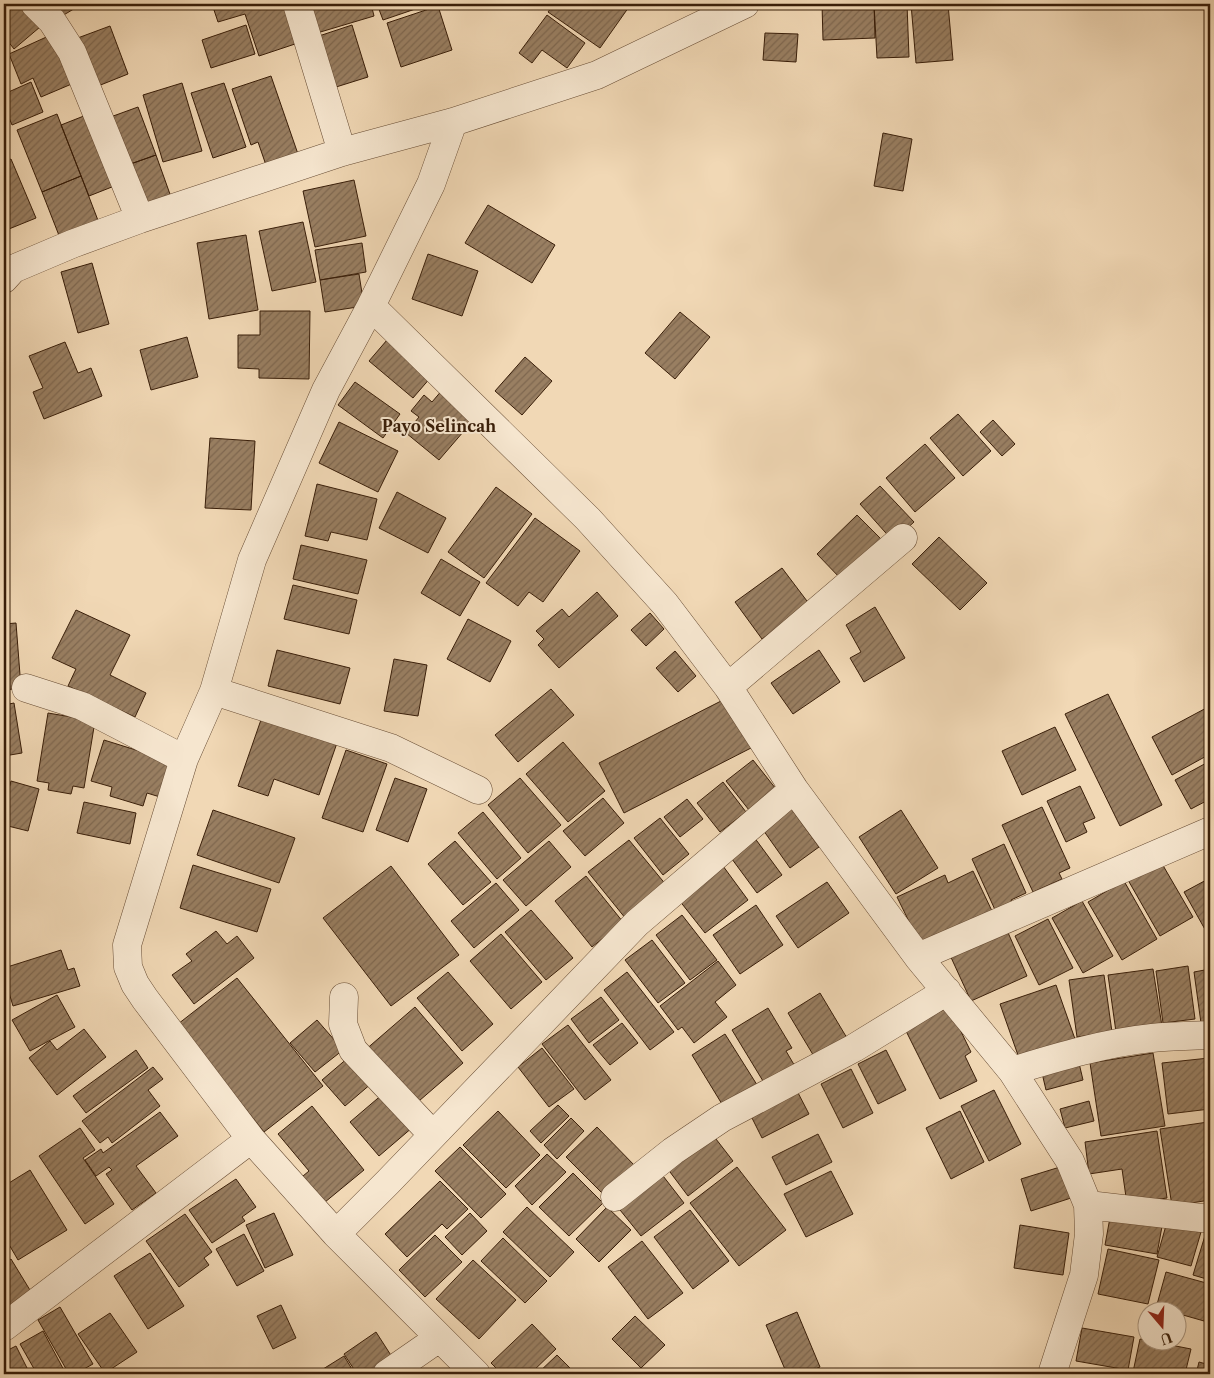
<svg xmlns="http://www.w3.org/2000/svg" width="1214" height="1378" viewBox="0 0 1214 1378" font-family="'Libre Caslon Text',serif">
<defs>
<pattern id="building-hatch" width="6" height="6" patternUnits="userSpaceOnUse" patternTransform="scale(1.25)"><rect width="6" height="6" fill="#997f62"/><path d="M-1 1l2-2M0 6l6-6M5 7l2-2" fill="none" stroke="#7e674f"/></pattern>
</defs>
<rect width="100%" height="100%" fill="#f1d8b5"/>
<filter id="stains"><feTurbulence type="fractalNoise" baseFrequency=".004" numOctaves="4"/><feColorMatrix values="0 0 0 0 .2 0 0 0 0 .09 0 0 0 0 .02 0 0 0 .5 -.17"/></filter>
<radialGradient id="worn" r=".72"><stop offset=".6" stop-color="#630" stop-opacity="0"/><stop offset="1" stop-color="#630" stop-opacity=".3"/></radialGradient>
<path fill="url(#building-hatch)" stroke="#391e09" d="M4,4H21L40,27L14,49L4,36Z
M48,4H82L57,19Z
M212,4H289L301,42L259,56L245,14L218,22Z
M315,4H371L374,16L317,33L309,5Z
M377,4H430L383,20Z
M554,4H631L600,48L548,12Z
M822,4H874L875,38L823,40Z
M874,4H907L909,57L877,58Z
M911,4H948L953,60L916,63Z
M438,6L452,50L401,67L387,23Z
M547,15L585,43L567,68L542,50L532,63L519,53Z
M246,25L255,54L211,68L202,40Z
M352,25L368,77L336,87L319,36Z
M110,26L128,74L93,88L75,39Z
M765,33L798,34L796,62L763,60Z
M53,34L74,83L41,97L33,78L21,84L9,54Z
M271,76L299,157L267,168L258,142L251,145L232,89Z
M31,82L43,112L12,125L4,105V94Z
M182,83L202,151L163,162L143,95Z
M224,83L246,147L213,158L191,93Z
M138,107L156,155L122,167L105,119Z
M94,112L122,183L89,196L61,125Z
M57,114L81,176L42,192L17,130Z
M883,133L912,139L903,191L874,186Z
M156,155L171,197L138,209L122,167Z
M11,159L36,218L4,231V162Z
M81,176L99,223L60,238L42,192Z
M354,180L366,236L315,247L303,191Z
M488,205L555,245L532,283L465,243Z
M303,222L316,282L272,291L259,231Z
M246,235L258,310L209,319L197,243Z
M362,243L366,272L320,280L315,250Z
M428,254L478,271L462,316L412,299Z
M92,263L109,324L78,333L61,272Z
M359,274L364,306L325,312L320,280Z
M260,311H310L309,379L259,378V369L238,368V335H260Z
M680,312L710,337L675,379L645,353Z
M187,337L198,377L151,390L140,350Z
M387,340L431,377L413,398L369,361Z
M65,342L78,373L91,368L102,396L44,419L33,392L43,388L29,356Z
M525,357L552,381L522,415L495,391Z
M355,382L400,414L383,438L338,405Z
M443,389L476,417L439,460L406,433L419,417L411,411L424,395L432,402Z
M958,414L991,451L963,476L930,438Z
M993,420L1015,444L1002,456L980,432Z
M339,422L398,451L378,492L319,463Z
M210,438L255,441L251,510L205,508Z
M925,444L955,478L915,512L886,478Z
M317,484L377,499L367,540L331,532L328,541L305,536Z
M880,486L914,522L893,541L860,504Z
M496,487L532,514L484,578L448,552Z
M397,492L446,518L428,553L379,528Z
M857,515L882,540L841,579L817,554Z
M535,518L580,551L543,602L529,592L518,606L486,583Z
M939,537L987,583L960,610L912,564Z
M301,545L367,560L358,594L293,579Z
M441,559L480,582L460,616L421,593Z
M782,568L810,605L762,639L735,602Z
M293,585L357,600L349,634L284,619Z
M597,592L618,616L559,668L538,645L544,639L536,631L562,609L569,617Z
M875,607L905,658L864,682L850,658L861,652L846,625Z
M76,610L130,635L110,675L146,693L135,717L68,686L76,669L52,658Z
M650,613L664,629L646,646L631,630Z
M468,619L511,641L490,682L447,659Z
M16,623L21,688L4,690V624Z
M277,650L350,668L340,704L268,686Z
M819,650L840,682L793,714L771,683Z
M675,651L696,676L678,692L656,668Z
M394,659L427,665L418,716L384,711Z
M551,689L574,715L518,762L495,735Z
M1108,694L1162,805L1120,826L1065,714Z
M725,699L751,748L624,813L599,763Z
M14,703L22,753L4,756V705Z
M1210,706V754L1172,775L1152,737Z
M48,713L95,721L84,788L73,786L71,794L48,790L49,783L37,781Z
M263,714L338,740L319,795L274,779L268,796L238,786Z
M1055,727L1076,770L1022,795L1002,751Z
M104,740L171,761L160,797L147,793L143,806L110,796L112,787L91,781Z
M563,742L605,791L568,822L526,774Z
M346,750L387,764L363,832L322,818Z
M753,760L776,789L749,810L726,781Z
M1210,761V799L1191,809L1175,780Z
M395,778L427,789L408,842L376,830Z
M520,778L561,825L528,853L488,805Z
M11,781L39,789L28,831L4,825V807Z
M723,782L746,812L720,832L697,803Z
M1080,786L1095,818L1083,823L1087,832L1066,842L1047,801Z
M603,798L624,823L585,856L563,831Z
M687,799L703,819L680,837L664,817Z
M84,802L136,813L130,844L77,833Z
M790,807L819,847L790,868L761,827Z
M1042,807L1070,868L1059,873L1062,879L1033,892L1002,825Z
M213,810L295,838L279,883L197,855Z
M901,810L938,868L896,894L859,837Z
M483,812L521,858L497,879L458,833Z
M660,818L689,854L663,875L634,838Z
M754,837L782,875L757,893L729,855Z
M629,840L667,886L626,919L588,872Z
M455,841L491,882L463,905L428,864Z
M549,841L571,867L526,906L503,880Z
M1004,844L1026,893L1011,900L1013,904L996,912L972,859Z
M1161,862L1193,917L1160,936L1128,880Z
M193,865L271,889L257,932L180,908Z
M391,866L459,955L391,1006L323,918Z
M723,866L748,900L705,933L679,900Z
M973,871L992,911L921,946L897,897L945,875L948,883Z
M586,876L623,922L592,947L555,901Z
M1210,878V932L1207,933L1184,892Z
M1124,881L1157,939L1122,960L1088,902Z
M827,882L849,913L798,948L776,916Z
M496,883L519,910L474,948L451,921Z
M1082,901L1113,956L1083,973L1052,918Z
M756,905L783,945L740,974L713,935Z
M531,910L573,958L546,980L505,932Z
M682,915L717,960L690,980L656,935Z
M1048,919L1073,968L1039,985L1015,936Z
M1006,928L1027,976L971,1001L949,953Z
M216,931L227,944L237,936L254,958L194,1004L172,975L192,961L186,954Z
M501,934L542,982L511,1009L470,961Z
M652,940L685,983L658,1003L625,960Z
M61,950L68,970L74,968L80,986L13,1006L4,976V968Z
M718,961L736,985L715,1002L727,1017L694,1043L682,1027L678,1030L660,1006Z
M1188,966L1195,1019L1163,1023L1156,971Z
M1153,969L1162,1026L1116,1032L1108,975Z
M1210,969V1022L1201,1023L1194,972Z
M448,972L493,1024L462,1051L417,998Z
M627,972L674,1032L650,1050L604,990Z
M1104,975L1112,1032L1077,1037L1069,980Z
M237,978L323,1086L264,1132L178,1024Z
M1056,985L1075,1039L1019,1058L1000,1004Z
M820,993L847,1038L815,1058L788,1013Z
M57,995L75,1027L30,1051L12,1020Z
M601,997L619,1020L589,1043L571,1019Z
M415,1007L463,1063L412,1107L364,1051Z
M949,1007L971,1052L965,1056L977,1081L940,1099L905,1029Z
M768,1008L792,1048L786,1051L796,1068L766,1086L732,1030Z
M317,1020L343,1050L315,1072L290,1043Z
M622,1023L638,1043L610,1065L593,1045Z
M568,1025L611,1080L585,1100L542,1044Z
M84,1029L106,1057L57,1095L29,1058L50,1041L57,1050Z
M725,1034L759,1088L725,1109L692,1055Z
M542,1048L574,1089L549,1107L518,1067Z
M136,1050L148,1068L86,1113L73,1096Z
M886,1050L906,1090L878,1104L858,1064Z
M1153,1053L1165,1126L1101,1136L1090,1063Z
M349,1057L372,1083L345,1106L322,1080Z
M1209,1058L1210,1109L1168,1114L1162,1063Z
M1079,1063L1083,1080L1046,1090L1042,1073Z
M153,1067L163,1079L148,1090L160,1106L112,1143L108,1137L100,1143L82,1121Z
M851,1069L873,1113L843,1128L821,1084Z
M795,1087L809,1114L762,1138L748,1110Z
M994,1090L1021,1144L989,1161L961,1106Z
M384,1093L413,1127L379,1156L350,1122Z
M1089,1101L1094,1121L1065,1128L1060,1109Z
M558,1105L569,1116L541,1143L530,1131Z
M312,1106L364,1170L319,1207L297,1181L309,1171L278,1134Z
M498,1111L540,1155L506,1188L463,1145Z
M960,1111L984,1162L951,1179L926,1128Z
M160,1112L178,1136L136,1166L156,1193L132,1210L106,1174L112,1170L109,1167L96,1176L85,1160L101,1149L103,1153Z
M571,1118L584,1131L557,1159L544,1145Z
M1208,1122L1210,1137V1200L1172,1206L1160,1129Z
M597,1127L637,1168L607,1198L566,1157Z
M80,1128L95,1150L83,1158L114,1204L85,1224L39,1156Z
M709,1130L733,1161L688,1196L664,1164Z
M1157,1131L1167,1198L1127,1204L1122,1169L1089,1174L1085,1142Z
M818,1134L832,1162L786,1185L772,1157Z
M460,1147L506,1194L481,1218L435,1171Z
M547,1154L566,1172L532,1205L515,1186Z
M737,1167L786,1230L739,1266L690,1203Z
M1060,1167L1071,1198L1031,1211L1021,1179Z
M30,1170L67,1230L18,1260L4,1236V1186Z
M831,1171L853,1214L806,1237L784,1194Z
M660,1172L684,1203L641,1236L616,1205Z
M573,1173L603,1203L569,1236L539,1207Z
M236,1179L256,1207L242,1217L245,1221L212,1243L189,1210Z
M440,1181L468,1209L447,1229L442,1224L407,1257L385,1234Z
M527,1207L574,1252L550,1277L503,1232Z
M607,1207L631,1230L599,1262L576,1239Z
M690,1210L729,1261L693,1289L654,1237Z
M1111,1212L1163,1221L1157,1254L1105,1245Z
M274,1213L293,1255L265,1268L246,1225Z
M470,1213L487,1231L462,1255L445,1237Z
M185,1214L212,1252L204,1258L209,1265L179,1287L146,1241Z
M1167,1222L1201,1232L1191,1266L1157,1257Z
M1020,1225L1069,1233L1063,1275L1014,1268Z
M1207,1229L1210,1230V1280L1193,1275Z
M244,1234L264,1271L237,1286L216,1249Z
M435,1235L462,1262L425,1297L399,1270Z
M503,1238L547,1281L525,1303L481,1261Z
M642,1241L683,1293L648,1319L608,1267Z
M1108,1249L1159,1260L1148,1304L1098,1294Z
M150,1253L184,1306L148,1329L114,1276Z
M11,1259L33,1295L4,1312V1264Z
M473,1260L516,1300L479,1339L436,1299Z
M1166,1272L1210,1284V1297L1204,1321L1176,1313V1310H1165L1156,1308Z
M281,1305L296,1338L273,1349L257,1316Z
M60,1307L93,1364L75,1374H69L38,1320Z
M797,1312L820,1367L804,1374H787L766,1325Z
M110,1313L137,1352L105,1373L78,1334Z
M635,1316L665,1345L641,1368L612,1339Z
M532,1324L556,1349L530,1374H502L491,1363Z
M1082,1328L1134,1337L1128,1370L1076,1361Z
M43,1331L66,1374H37L20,1344Z
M376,1332L394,1360L371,1374H357L344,1354Z
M1140,1339L1191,1349L1185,1374H1143L1133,1372Z
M16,1346L30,1374H4V1352Z
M557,1355L576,1374H537Z
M344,1356L355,1374H315Z
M1199,1362L1210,1365V1374H1196Z"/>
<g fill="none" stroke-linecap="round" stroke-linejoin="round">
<g stroke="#674c34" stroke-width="29">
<path id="minor" d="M35,4L52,21L72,52L140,219
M297,4L342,152
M453,122L431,184L371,306L326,390L252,560L214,691L184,759L127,945L128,967L135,984L145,999L251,1139L336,1234L476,1374
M4,279L13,269L72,244L140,219L342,152L453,122L597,75L745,4
M371,306L588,519L665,604L728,687L794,789L918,957L1012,1071L1070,1161L1088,1205L1089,1234L1084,1275L1052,1374
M728,687L903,538
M26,688L82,706L184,759
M214,691L391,748L478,790
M918,957L1210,831
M344,997L343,1024L353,1050L433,1135
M1012,1071C1058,1057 1104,1043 1152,1038C1171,1036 1191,1036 1210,1035
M615,1197L673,1151L722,1118L854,1048L947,991
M1088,1205L1210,1219
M336,1234L388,1182L637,923L794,789
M4,1327L251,1139
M387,1374L439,1338"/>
</g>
<use href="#minor" stroke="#f6e6cf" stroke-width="28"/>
</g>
<g text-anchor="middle" stroke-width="4" stroke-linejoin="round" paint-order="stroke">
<g font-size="16" font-weight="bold" fill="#391e09" stroke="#f6e6cf">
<text x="439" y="432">Payo Selincah</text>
</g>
</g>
<rect width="1214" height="1378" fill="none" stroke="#f1d8b5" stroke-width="20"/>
<rect x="5" y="5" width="1204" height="1368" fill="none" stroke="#391e09" stroke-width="2.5"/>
<rect x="10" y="10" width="1194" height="1358" fill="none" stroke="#391e09"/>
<g transform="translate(1162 1326) rotate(161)"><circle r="24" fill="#f6e6cf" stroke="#aa9680"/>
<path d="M0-4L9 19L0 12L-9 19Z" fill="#8f2418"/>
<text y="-8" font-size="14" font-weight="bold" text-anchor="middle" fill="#391e09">U</text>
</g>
<rect width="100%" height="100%" filter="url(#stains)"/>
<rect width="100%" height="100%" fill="url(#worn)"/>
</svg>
